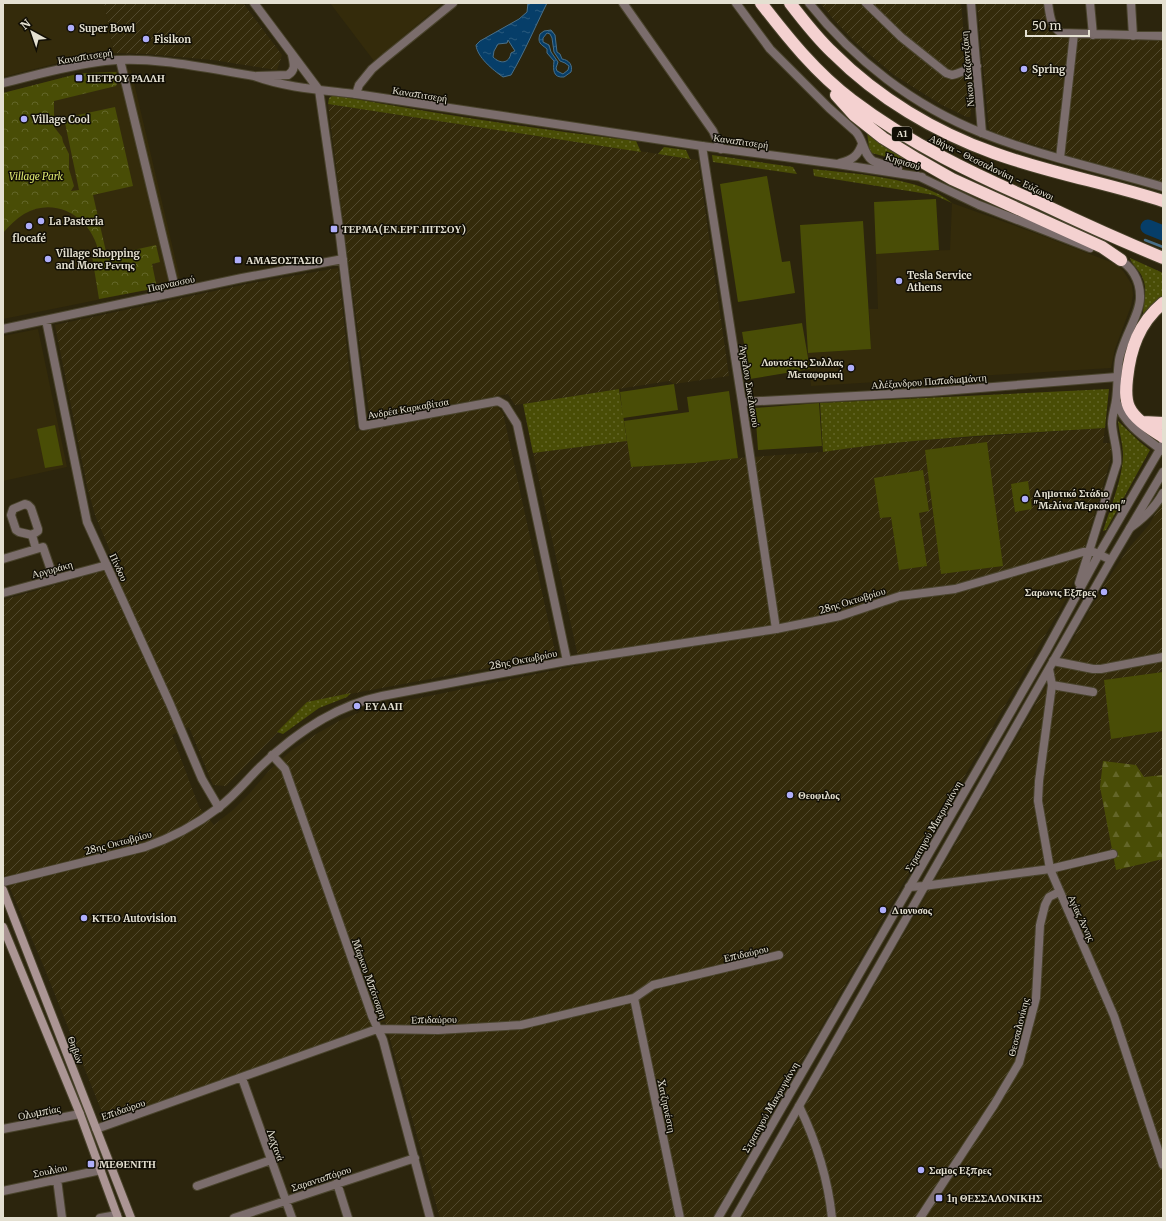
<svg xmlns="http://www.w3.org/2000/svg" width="1166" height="1221" viewBox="0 0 1166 1221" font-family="Merriweather,serif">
<defs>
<pattern id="industrial-furrows" width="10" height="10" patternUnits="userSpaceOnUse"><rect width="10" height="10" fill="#342b0b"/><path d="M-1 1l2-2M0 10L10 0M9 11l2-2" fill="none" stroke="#51492e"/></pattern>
<pattern id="grass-dots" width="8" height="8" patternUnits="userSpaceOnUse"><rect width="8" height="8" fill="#494d06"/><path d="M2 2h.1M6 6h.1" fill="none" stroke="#636629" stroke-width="1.8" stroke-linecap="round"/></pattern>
<pattern id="forest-firs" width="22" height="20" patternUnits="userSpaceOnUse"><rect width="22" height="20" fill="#494d06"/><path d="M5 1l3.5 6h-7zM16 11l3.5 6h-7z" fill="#636629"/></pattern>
<pattern id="park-crowns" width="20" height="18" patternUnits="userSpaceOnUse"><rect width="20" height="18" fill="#494d06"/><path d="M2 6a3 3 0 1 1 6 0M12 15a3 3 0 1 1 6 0" fill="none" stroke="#636629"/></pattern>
<pattern id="water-ripples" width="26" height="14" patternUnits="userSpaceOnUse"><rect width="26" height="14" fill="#063e69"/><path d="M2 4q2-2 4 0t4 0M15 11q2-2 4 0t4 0" fill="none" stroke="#2a5a7d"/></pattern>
</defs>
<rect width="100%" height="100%" fill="#2c250d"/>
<path fill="#342b0b" d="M3,3H104L114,53L66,61L3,77Z
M330,3H443L374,61Z
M131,70L181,283L3,319V93L77,74Z
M952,203L1035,233L1116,264L1124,272L1132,285L1133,295L1131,306L1115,349L1111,368L811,386L808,353L871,349L869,309H878L876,253L950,250Z
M38,329L67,467L3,481V336Z"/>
<path fill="url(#industrial-furrows)" d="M104,3H243L282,55L277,70L213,60L148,54L114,53Z
M820,3H961L971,114L970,117H967L942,105L894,75L855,42L836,22Z
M977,3H1043L1047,24L1050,29L1054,34L1059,36L1066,37L1070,40L1056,151L999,135L989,129Z
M1076,38L1163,41V182L1066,155L1065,153Z
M328,104L698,160L729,376L674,384L669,381L515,405L508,394L370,419L349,266Z
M338,268L356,431L496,405L503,413L555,652L488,668L307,702L226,786L213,785L189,727L172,735L199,807L214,825L233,810L250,793L269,771L292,750L318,733L341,720L368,709L400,702L580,665L533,453L627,441L631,467L695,463L738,458L823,452L864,446L902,442L1105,428L1103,443H1109L1111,445V456L1108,469L1077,572L1067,597L712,1218H440L385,1021L106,1122L44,967L3,872V600L117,567L95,515L87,486L55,325L252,283Z
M1163,500V1218H741L1104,585L1128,549L1149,525Z"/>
<path fill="url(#grass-dots)" d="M332,96H338C437,114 536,129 636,141L641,152L328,104L329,98Z
M867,132L911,163V164L872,153L869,148Z
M664,147L686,150L690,159L658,154Z
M712,155L793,167L797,174L713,162Z
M813,169C853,174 922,177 952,203L934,195L814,176Z
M1130,258L1163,273V298L1143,314C1143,302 1148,291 1143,279C1141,271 1131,264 1130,258Z
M619,389L627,441L533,453L523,404Z
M1109,389L1105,428C1011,434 916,438 823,452L820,403Z
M1118,421L1140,442L1150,450L1106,530L1103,531C1110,509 1123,477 1123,455C1123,443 1119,433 1118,421Z
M351,693L347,697L319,708L283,734L277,732L307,702Z"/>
<path fill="url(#forest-firs)" d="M1103,761L1136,765L1144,777L1163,775V859L1116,870L1100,787Z"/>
<path fill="url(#park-crowns)" d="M116,72L119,77L116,86L54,101V127L62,137L63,142L69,154V169L74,186L71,191L79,190L64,118L115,107L133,186L93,195L107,256L156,245L160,262L152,264L157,288L99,299L92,256L99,254C93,219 57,195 24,214C16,219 9,226 3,233V93L77,74L88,73Z"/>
<path fill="#494d06" d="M767,176L782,262L790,261L795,293L738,302L720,184Z
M936,199L939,250L876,254L874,202Z
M863,221L871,349L808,353L800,225Z
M802,323L810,369L750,379L742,332Z
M674,384L678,410L623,418L620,392Z
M729,391L738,458L695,463L631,467L624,421L689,412L687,397Z
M819,403L822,446L758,450L755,408Z
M55,425L63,465L45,468L37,429Z
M987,442L1003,566L941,574L925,450Z
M923,470L929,511L919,513L927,566L899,570L891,517L880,518L874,478Z
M1028,481L1032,509L1015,512L1011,484Z
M1163,672V731L1111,739L1104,680Z"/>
<path fill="url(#water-ripples)" stroke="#496f88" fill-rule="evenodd" d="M528,3H547C535,27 525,51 511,75L503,77C493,70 477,57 476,45L480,41L519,19L527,12ZM508,40L515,51L511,53C509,64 500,64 493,57L494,51L498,44L507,43Z
M551,30L555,35L557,52L560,54L562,59C569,60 573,65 571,72L564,77C553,78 553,70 554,61L547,53V49C541,44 537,43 540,34L544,31ZM547,33L550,34L552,38L554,52L560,61L565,63L569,66L568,70L563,74L557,71L556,68L558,62L551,52L549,45L543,42V38Z"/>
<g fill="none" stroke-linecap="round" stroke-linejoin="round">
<path stroke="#496f88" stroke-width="2.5" d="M1145,240L1163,247"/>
<path stroke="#063e69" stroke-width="15" d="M1148,227L1163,233"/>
<g stroke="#49432c" stroke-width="10">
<path id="minor" d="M623,3L713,131L721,149
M866,3L901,37L946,73L952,75L956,74L977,66
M971,3L982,133
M1048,3C1050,15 1050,27 1062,33L1163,36
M1090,3L1093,35
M1131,3L1133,36
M120,60L176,292
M319,90L339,228L363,426L498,401L505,405L517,424L567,661
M356,94L359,85L372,69L385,58L453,3
M702,146L742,402L776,629
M1060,158L1074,34
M46,320L87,522L170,704L202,779L219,808
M3,329L242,278L343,259
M742,402L930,392L1117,377
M1130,528C1144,518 1155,508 1163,493
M32,535L19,532L16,530L11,515L13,509L25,504L28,505L31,508L38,529V531L32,535L36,549
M3,559L43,547L54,579
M3,593L107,565
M1053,661L1093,669H1101L1163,657
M1052,685L1093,692
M272,755L285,769L372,1016L383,1040L430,1218
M909,887L924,886L1050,869L1113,854
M634,998L680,1218
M242,1078L292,1218
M799,1106C816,1141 828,1179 832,1218
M3,1129L80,1114
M96,1129L377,1029L438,1030L521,1025L634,998L653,985L779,955
M57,1179L62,1218
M337,1183L348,1218
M197,1186L271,1160
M3,1191L101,1170
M100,1218L117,1215
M234,1218L415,1158"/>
</g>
<g stroke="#49432c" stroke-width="10">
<path id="tertiary" d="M254,3L319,90
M736,3L770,49L829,108L856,132C864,141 863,154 873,161L898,169
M809,3C854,60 914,106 982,133C1040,156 1103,169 1163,187
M257,76L288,75C296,70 294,64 292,55
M3,83C36,75 70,65 105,61C155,56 205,68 254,76C286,88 323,90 356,94L702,146L837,164L922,177
M840,163C852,160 858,156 862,144
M918,176L979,205L1090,248
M1116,401C1124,424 1144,437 1163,451
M1079,583L1117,463C1118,450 1113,438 1112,424C1112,415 1115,408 1116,400C1118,386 1117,373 1119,360C1122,340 1141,313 1140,296C1140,281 1132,265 1117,259
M1049,669L1052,685L1039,781L1038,801L1050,869L1114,1016L1163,1165
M3,882L145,847C171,838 196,825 218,808C234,796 246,781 259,768C294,734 334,706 382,696L567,661L776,629L840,616L900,596L955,589L1083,552H1094L1111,560
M718,1218L1046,651L1099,554L1163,444
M735,1218L1111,560L1163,472
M920,1218L994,1105L1019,1063L1036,998L1040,925L1045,905L1049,897L1059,892"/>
</g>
<g stroke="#49432c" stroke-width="10">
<path id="secondary" d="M3,890L131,1218
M3,927L80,1114L118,1218"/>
</g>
<g stroke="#49432c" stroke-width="14">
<path id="motorway" d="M761,3C788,38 816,73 852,100C910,144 975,175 1042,204C1082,223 1122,241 1163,258
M790,3C803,20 817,38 833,53C878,98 935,132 994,153C1049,173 1107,183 1163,201
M836,95L854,115L883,138L917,159L952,179L1102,247L1121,260
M1163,303C1139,323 1130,349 1127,379C1126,388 1125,398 1129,407C1135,420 1151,429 1163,437
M1143,422L1163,423"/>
</g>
<use href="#minor" stroke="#7b6d6c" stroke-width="8"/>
<use href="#tertiary" stroke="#7b6d6c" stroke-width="8"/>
<use href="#secondary" stroke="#ab9594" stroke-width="8"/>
<use href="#motorway" stroke="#f4d1d0" stroke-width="12"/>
</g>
<g fill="#afaefa" stroke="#110e05" stroke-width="1.5">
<circle cx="71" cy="28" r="4"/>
<circle cx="146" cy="39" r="4"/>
<circle cx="1024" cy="69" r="4"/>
<rect x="75" y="74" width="8" height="8" rx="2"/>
<circle cx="24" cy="119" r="4"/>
<circle cx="41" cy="221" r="4"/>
<circle cx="29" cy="226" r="4"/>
<rect x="330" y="225" width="8" height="8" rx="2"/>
<circle cx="48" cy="259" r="4"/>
<rect x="234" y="256" width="8" height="8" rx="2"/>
<circle cx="899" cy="281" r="4"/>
<circle cx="851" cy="368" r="4"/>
<circle cx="1025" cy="499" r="4"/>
<circle cx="1104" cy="592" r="4"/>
<circle cx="357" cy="706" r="4"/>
<circle cx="790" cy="795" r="4"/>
<circle cx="883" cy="910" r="4"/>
<circle cx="84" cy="918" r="4"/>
<rect x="87" y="1160" width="8" height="8" rx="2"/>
<circle cx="921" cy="1170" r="4"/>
<rect x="935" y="1194" width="8" height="8" rx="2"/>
</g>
<g text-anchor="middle" stroke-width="3" stroke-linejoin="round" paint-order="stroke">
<rect fill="#110e05" stroke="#a5a194" stroke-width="1" x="892" y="127" width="20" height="14" rx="3"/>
<g font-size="9" font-weight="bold" fill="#e4e0d1">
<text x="902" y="137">Α1</text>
</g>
<g font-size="10" font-weight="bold" fill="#e4e0d1" stroke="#110e05" text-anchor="start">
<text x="79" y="32">Super Bowl</text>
<text x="154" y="43">Fisikon</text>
<text x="1032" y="73">Spring</text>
<text x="87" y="82">ΠΕΤΡΟΥ ΡΑΛΛΗ</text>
<text x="32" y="123">Village Cool</text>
<text x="49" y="225">La Pasteria</text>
<text x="342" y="233">ΤΕΡΜΑ(ΕΝ.ΕΡΓ.ΠΙΤΣΟΥ)</text>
<text x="29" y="242" text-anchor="middle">flocafé</text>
<text x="56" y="257">Village Shopping<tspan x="56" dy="12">and More Ρεντης</tspan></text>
<text x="246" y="264">ΑΜΑΞΟΣΤΑΣΙΟ</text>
<text x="907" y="279">Tesla Service<tspan x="907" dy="12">Athens</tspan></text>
<text x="843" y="366" text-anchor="end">Λουτσέτης Συλλας<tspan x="843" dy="12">Μεταφορική</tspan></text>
<text x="1033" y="497">Δημοτικό Στάδιο<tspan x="1033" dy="12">"Μελίνα Μερκούρη"</tspan></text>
<text x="1096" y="596" text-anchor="end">Σαρωνις Εξπρες</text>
<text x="365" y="710">ΕΥΔΑΠ</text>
<text x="798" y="799">Θεοφιλος</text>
<text x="891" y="914">Διονυσος</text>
<text x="92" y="922">ΚΤΕΟ Autovision</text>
<text x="99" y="1168">ΜΕΘΕΝΙΤΗ</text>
<text x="929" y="1174">Σαμος Εξπρες</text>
<text x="947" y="1202">1η ΘΕΣΣΑΛΟΝΙΚΗΣ</text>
</g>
<g font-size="10" fill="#e4e0d1" stroke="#110e05">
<text transform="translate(85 56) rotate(-9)" y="4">Καναπιτσερή</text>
<text transform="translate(967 69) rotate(-95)" y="4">Νίκου Καζαντζάκη</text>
<text transform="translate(420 94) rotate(9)" y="4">Καναπιτσερή</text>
<text transform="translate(741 141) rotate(8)" y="4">Καναπιτσερή</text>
<text transform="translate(903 161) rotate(18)" y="4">Κηφισού</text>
<text transform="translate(992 167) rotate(26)" y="4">Αθήνα - Θεσσαλονίκη - Εύζωνοι</text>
<text transform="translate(171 283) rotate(-12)" y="4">Παρνασσού</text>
<text transform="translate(929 381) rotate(-4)" y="4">Αλέξανδρου Παπαδιαμάντη</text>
<text transform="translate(750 386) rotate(81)" y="4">Άγγελου Σικελιανού</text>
<text transform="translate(408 408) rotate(-10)" y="4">Ανδρέα Καρκαβίτσα</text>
<text transform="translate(119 567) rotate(65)" y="4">Πίνδου</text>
<text transform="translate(52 569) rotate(-15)" y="4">Αργυράκη</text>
<text transform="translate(852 600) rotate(-17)" y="4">28ης Οκτωβρίου</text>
<text transform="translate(523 659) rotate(-11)" y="4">28ης Οκτωβρίου</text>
<text transform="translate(933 826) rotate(-60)" y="4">Στρατηγού Μακρυγιάννη</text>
<text transform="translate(118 842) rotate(-15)" y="4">28ης Οκτωβρίου</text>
<text transform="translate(1082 918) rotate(65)" y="4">Αγίας Άννης</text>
<text transform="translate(746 953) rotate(-13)" y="4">Επιδαύρου</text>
<text transform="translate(370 979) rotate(70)" y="4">Μάρκου Μπότσαρη</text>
<text transform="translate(434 1019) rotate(-1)" y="4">Επιδαύρου</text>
<text transform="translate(1018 1027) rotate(-76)" y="4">Θεσσαλονίκης</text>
<text transform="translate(76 1050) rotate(69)" y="4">Θηβών</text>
<text transform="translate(667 1106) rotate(78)" y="4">Χατζηανέστη</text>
<text transform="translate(770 1107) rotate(-60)" y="4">Στρατηγού Μακρυγιάννη</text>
<text transform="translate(123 1109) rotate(-19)" y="4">Επιδαύρου</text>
<text transform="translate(39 1112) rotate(-11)" y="4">Ολυμπίας</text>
<text transform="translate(276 1145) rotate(70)" y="4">Λαχανά</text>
<text transform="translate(50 1170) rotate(-12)" y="4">Σουλίου</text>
<text transform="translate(321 1178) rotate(-18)" y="4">Σαρανταπόρου</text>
</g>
<g font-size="10" font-style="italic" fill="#dee870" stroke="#110e05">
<text x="36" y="180">Village Park</text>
</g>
</g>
<rect width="1166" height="1221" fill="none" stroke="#e4e0d1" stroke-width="8"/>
<g transform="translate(32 32) rotate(320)" stroke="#110e05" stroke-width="3" paint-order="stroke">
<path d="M0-3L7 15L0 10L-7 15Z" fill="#e4e0d1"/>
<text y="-6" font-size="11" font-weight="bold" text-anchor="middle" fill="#e4e0d1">N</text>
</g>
<path d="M1026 30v6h63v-6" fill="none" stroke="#e4e0d1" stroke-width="2"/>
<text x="1032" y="30" font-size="12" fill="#e4e0d1" stroke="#110e05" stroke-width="3" paint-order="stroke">50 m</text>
</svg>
